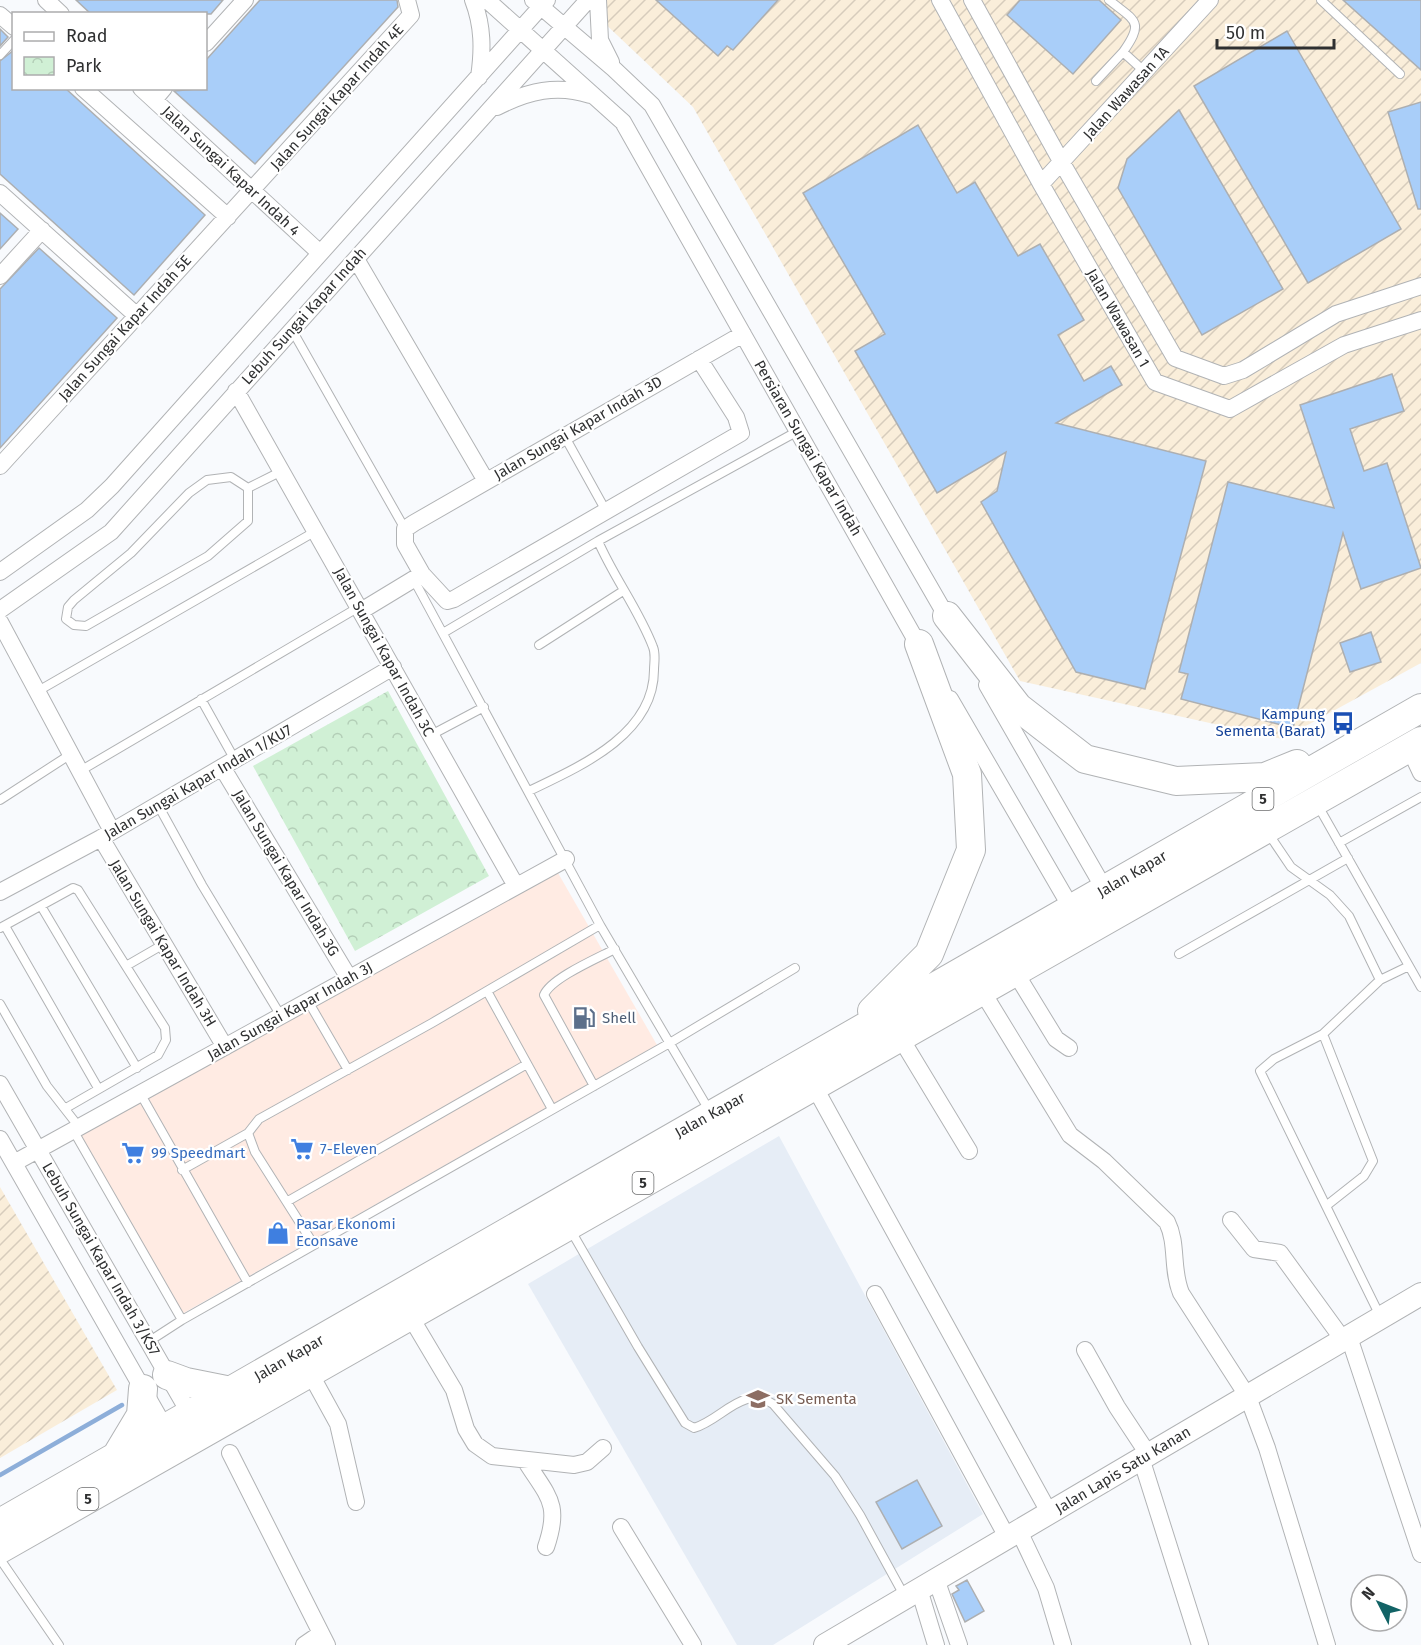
<svg xmlns="http://www.w3.org/2000/svg" width="1421" height="1645" viewBox="0 0 1421 1645" font-family="'Fira Sans',sans-serif">
<defs>
<pattern id="industrial-furrows" width="10" height="10" patternUnits="userSpaceOnUse" patternTransform="scale(1.5)"><rect width="10" height="10" fill="#faeeda"/><path d="M-1 1l2-2M0 10L10 0M9 11l2-2" fill="none" stroke="#d7ccbc"/></pattern>
<pattern id="park-crowns" width="20" height="18" patternUnits="userSpaceOnUse" patternTransform="scale(1.5)"><rect width="20" height="18" fill="#d0f0d5"/><path d="M2 6a3 3 0 1 1 6 0M12 15a3 3 0 1 1 6 0" fill="none" stroke="#b3ceb7"/></pattern>
</defs>
<rect width="100%" height="100%" fill="#f8fafd"/>
<path fill="#ffebe3" d="M558,873L657,1045L182,1314L79,1134Z"/>
<path fill="url(#industrial-furrows)" d="M580,0H1421V663L1282,739L1020,681L693,107Z
M0,1187L117,1390L0,1458Z"/>
<path fill="#e6edf6" d="M779,1136L983,1514L773,1645H737L528,1284Z"/>
<path fill="url(#park-crowns)" d="M388,691L489,876L355,951L253,766Z"/>
<g fill="none" stroke-linecap="round" stroke-linejoin="round">
<path stroke="#8daed9" stroke-width="4.5" d="M0,1475L122,1405"/>
</g>
<path fill="#a9cef9" stroke="#adafb1" stroke-width="1.5" d="M76,0H223L211,14H91Z
M260,0H397L398,7L255,164L174,91L206,88V60Z
M656,0H778L733,50L727,46L718,56Z
M1020,0H1099L1121,20L1073,74L1007,15Z
M1343,0H1421V70Z
M0,29L8,37L0,46Z
M1287,31L1401,229L1308,283L1194,86Z
M14,50V88H65L205,215L134,295L0,174V61Z
M1421,102V209H1418L1388,112Z
M1179,110L1283,289L1202,335L1118,188L1127,159Z
M918,125L957,193L975,182L1018,256L1040,244L1084,320L1058,335L1084,381L1111,366L1122,385L1056,423L1206,461L1145,689L1076,672L981,502L997,491L1006,452L937,493L855,351L885,334L803,193Z
M0,213L18,229L0,249Z
M39,248L117,318L0,448V289Z
M1392,374L1404,411L1350,429L1364,471L1387,463L1421,568L1361,589L1343,533L1293,728L1181,699L1188,674L1179,672L1228,482L1334,508L1300,405Z
M1371,632L1381,662L1350,672L1340,643Z
M917,1480L942,1526L902,1549L876,1502Z
M967,1580L984,1611L965,1622L952,1594L959,1590L956,1586Z"/>
<g fill="none" stroke-linecap="round" stroke-linejoin="round">
<g stroke="#b1b3b5" stroke-width="10">
<path id="lane" d="M1109,0C1135,21 1145,21 1123,52L1145,72
M1321,0L1400,74
M0,55L14,40
M1096,81L1123,52
M292,330L405,529
M565,437L606,511
M231,477L248,488V521L208,556L86,626L74,625L66,619L68,607L74,600L131,553L189,493L207,480Z
M248,488L282,471
M414,580L600,925
M443,633L598,541L798,431
M539,645L623,591
M38,691L316,531
M201,699L235,760
M431,735L484,707
M80,771L359,607
M529,791C579,767 654,735 654,670C654,663 656,654 653,647C639,610 614,578 598,541
M0,800L71,754
M1317,804L1421,987
M158,805L202,885L281,1016
M1268,833L1291,867L1330,895L1349,916L1380,980
M1339,843L1421,797
M41,906L137,1068
M5,926L98,1088
M0,928L73,888L78,890L165,1028L166,1040L158,1055L66,1108
M1179,954L1348,858
M126,966L164,944
M487,991L552,1109
M308,1001L348,1070
M0,1004L47,1086L79,1127
M1323,1034L1274,1059L1260,1071L1326,1206
M594,1086L544,995C551,978 598,958 615,949
M140,1093L248,1283
M73,1130L182,1320
M182,1170L248,1133
M288,1201L527,1064
M570,1229L638,1347L685,1423L694,1428C722,1420 743,1384 773,1404L835,1476L860,1515L905,1597
M314,1245L255,1152L248,1133L259,1119L432,1023L600,925L709,1110
M1381,1318L1326,1206L1364,1176L1373,1161L1323,1034L1380,980L1409,966
M148,1342L182,1320L668,1044L795,968
M0,1559L59,1645"/>
</g>
<g stroke="#b1b3b5" stroke-width="18">
<path id="street" d="M46,0L61,14
M473,0C483,26 483,50 479,77
M487,0L623,122L922,651
M533,0L614,69L652,105L951,624
M598,0L600,40L611,62
M940,0L1041,184L1155,382L1230,409L1344,345L1421,320
M972,0L1062,163L1175,358L1224,376L1243,370L1336,314L1421,286
M0,15L14,27
M206,43L245,0
M83,88L228,217
M141,88L320,253
M154,100L164,88
M497,107C528,91 557,84 590,95
M1041,184L1210,0
M0,193L136,315
M356,259L486,481
M0,276L42,230
M236,391L516,886
M0,466L411,15L407,0
M0,572L87,510L112,486L547,0
M422,574L447,601L454,599L741,433L736,417L699,359
M0,610L111,532L588,0
M361,611L422,574L405,544V529L414,523L743,334
M0,622L112,831
M987,685L1109,897
M950,699L1076,916
M1409,747L1421,773
M222,767L349,978
M101,838L225,1047
M0,892L101,838L393,667
M1015,972L1056,1039L1069,1048
M982,991L1070,1135L1104,1161L1167,1222C1178,1244 1171,1269 1181,1293L1248,1397L1267,1448L1327,1645
M900,1037L969,1151
M0,1084L194,1421
M814,1086L1050,1514
M0,1139L169,1435
M14,1163L566,859
M1231,1220L1254,1249L1280,1253L1344,1341
M875,1294L1007,1537
M410,1316L454,1390L466,1429L475,1444L492,1456L574,1465L587,1462L603,1448
M1349,1337L1421,1554
M1085,1350L1117,1407L1148,1454
M310,1373L338,1424L356,1502
M230,1453L327,1645
M1141,1458L1200,1645
M525,1460C548,1497 561,1503 546,1547
M621,1527L693,1645
M1019,1531L1046,1588L1063,1645
M936,1579L959,1645
M919,1589L936,1645
M304,1645L320,1634"/>
</g>
<g stroke="#b1b3b5" stroke-width="24">
<path id="secondary" d="M825,1645L1421,1294"/>
</g>
<g stroke="#b1b3b5" stroke-width="30">
<path id="highway" d="M947,616L1018,707L1085,759L1176,781L1265,777L1297,764
M872,1011L929,954L971,850L967,774L919,644
M167,1375L186,1382L231,1391
M117,1455L141,1415L143,1389
M0,1523L1421,708
M0,1549L1421,741"/>
</g>
<use href="#lane" stroke="#fff" stroke-width="8"/>
<use href="#street" stroke="#fff" stroke-width="16"/>
<use href="#secondary" stroke="#fff" stroke-width="22"/>
<use href="#highway" stroke="#fff" stroke-width="28"/>
</g>
<defs>
<g id="bus-bare" transform="scale(1.8)"><path d="M-5-6H5V4H4V6H2V4H-2V6H-4V4H-5ZM-3.5-4V0h7V-4ZM-3.5 1.2v1.5H-2V1.2ZM2 1.2v1.5H3.5V1.2Z" fill="#1a4fb4" stroke="#fff" stroke-width="2.5" paint-order="stroke"/></g>
<g id="fuel-bare" transform="scale(1.8)"><path d="M-5.5-6h7V0h2V4h1.3V-2.5L3-4.5l.8-.8L6-3V5H2.5V1h-1V6h-7ZM-4.2-4.7v3.2H.2V-4.7Z" fill="#5c6f8a" stroke="#fff" stroke-width="2.5" paint-order="stroke"/></g>
<g id="supermarket-bare" transform="scale(1.8)"><path d="M-6-5.5h2.5l.6 2H6L4.5 2H-2.5L-4.4-4H-6ZM-1.5 3.2a1.3 1.3 0 1 0 .1 0ZM3 3.2a1.3 1.3 0 1 0 .1 0Z" fill="#3f7fe0" stroke="#fff" stroke-width="2.5" paint-order="stroke"/></g>
<g id="shop-bare" transform="scale(1.8)"><path d="M-5-2.5h2.3a2.7 3.5 0 0 1 5.4 0H5L5.5 6h-11ZM-1.5-2.5h3a1.5 2.3 0 0 0-3 0Z" fill="#3f7fe0" stroke="#fff" stroke-width="2.5" paint-order="stroke"/></g>
<g id="school-bare" transform="scale(1.8)"><path d="M0-5L7-2L0 1L-7-2ZM-4 1L0 2.5L4 1V4Q0 6-4 4Z" fill="#8d6e63" stroke="#fff" stroke-width="2.5" paint-order="stroke"/></g>
</defs>
<g fill-rule="evenodd">
<use href="#bus-bare" x="1343" y="723"/>
<use href="#fuel-bare" x="584" y="1018"/>
<use href="#supermarket-bare" x="302" y="1149"/>
<use href="#supermarket-bare" x="133" y="1153"/>
<use href="#shop-bare" x="278" y="1233"/>
<use href="#school-bare" x="758" y="1399"/>
</g>
<g text-anchor="middle" stroke-width="4.5" stroke-linejoin="round" paint-order="stroke">
<g fill="#fff" stroke="#6d6e6f" stroke-width="1.5">
<rect x="1252.5" y="788" width="21" height="22" rx="4.5"/>
<rect x="632.5" y="1172" width="21" height="22" rx="4.5"/>
<rect x="77.5" y="1488" width="21" height="22" rx="4.5"/>
</g>
<g font-size="14" font-weight="bold" fill="#2f3031">
<text x="1263" y="804">5</text>
<text x="643" y="1188">5</text>
<text x="88" y="1504">5</text>
</g>
<g font-size="15" fill="#2f3031" stroke="#fff">
<text transform="translate(1126 93) rotate(-48)" y="5">Jalan Wawasan 1A</text>
<text transform="translate(337 97) rotate(-48)" y="5">Jalan Sungai Kapar Indah 4E</text>
<text transform="translate(231 171) rotate(43)" y="5">Jalan Sungai Kapar Indah 4</text>
<text transform="translate(304 316) rotate(-48)" y="5">Lebuh Sungai Kapar Indah</text>
<text transform="translate(1118 318) rotate(60)" y="5">Jalan Wawasan 1</text>
<text transform="translate(125 328) rotate(-48)" y="5">Jalan Sungai Kapar Indah 5E</text>
<text transform="translate(578 428) rotate(-30)" y="5">Jalan Sungai Kapar Indah 3D</text>
<text transform="translate(808 448) rotate(60)" y="5">Persiaran Sungai Kapar Indah</text>
<text transform="translate(384 652) rotate(61)" y="5">Jalan Sungai Kapar Indah 3C</text>
<text transform="translate(198 782) rotate(-30)" y="5">Jalan Sungai Kapar Indah 1/KU7</text>
<text transform="translate(286 873) rotate(59)" y="5">Jalan Sungai Kapar Indah 3G</text>
<text transform="translate(1132 874) rotate(-30)" y="5">Jalan Kapar</text>
<text transform="translate(163 943) rotate(59)" y="5">Jalan Sungai Kapar Indah 3H</text>
<text transform="translate(290 1011) rotate(-29)" y="5">Jalan Sungai Kapar Indah 3J</text>
<text transform="translate(710 1115) rotate(-29)" y="5">Jalan Kapar</text>
<text transform="translate(101 1259) rotate(60)" y="5">Lebuh Sungai Kapar Indah 3/KS7</text>
<text transform="translate(289 1358) rotate(-30)" y="5">Jalan Kapar</text>
<text transform="translate(1123 1470) rotate(-31)" y="5">Jalan Lapis Satu Kanan</text>
</g>
<g font-size="15" fill="#164399" stroke="#fff" text-anchor="end">
<text x="1325" y="719">Kampung<tspan x="1325" dy="17">Sementa (Barat)</tspan></text>
</g>
<g font-size="15" fill="#4e5e75" stroke="#fff" text-anchor="start">
<text x="602" y="1023">Shell</text>
</g>
<g font-size="15" fill="#366cbe" stroke="#fff" text-anchor="start">
<text x="320" y="1154">7-Eleven</text>
<text x="151" y="1158">99 Speedmart</text>
<text x="296" y="1229">Pasar Ekonomi<tspan x="296" dy="17">Econsave</tspan></text>
</g>
<g font-size="15" fill="#785e54" stroke="#fff" text-anchor="start">
<text x="776" y="1404">SK Sementa</text>
</g>
</g>
<rect x="12" y="12" width="195" height="78" fill="#ffffff" stroke="#acacad" stroke-width="1.5"/>
<rect x="24" y="32" width="30" height="9" fill="#ffffff" stroke="#acacad" stroke-width="1.5"/>
<text x="66" y="42" font-size="18" fill="#2f3031">Road</text>
<rect x="24" y="57" width="30" height="18" fill="url(#park-crowns)" stroke="#acacad" stroke-width="1.5"/>
<text x="66" y="72" font-size="18" fill="#2f3031">Park</text>
<g transform="translate(1379 1603) rotate(312)"><circle r="28" fill="#ffffff" stroke="#acacad" stroke-width="1.5"/>
<path d="M0-4.5L10 22L0 15L-10 22Z" fill="#126366"/>
<text y="-9" font-size="16" font-weight="bold" text-anchor="middle" fill="#2f3031">N</text>
</g>
<path d="M1217 39v9h117v-9" fill="none" stroke="#2f3031" stroke-width="3"/>
<text x="1226" y="39" font-size="18" fill="#2f3031" stroke="#ffffff" stroke-width="4.5" paint-order="stroke">50 m</text>
</svg>
